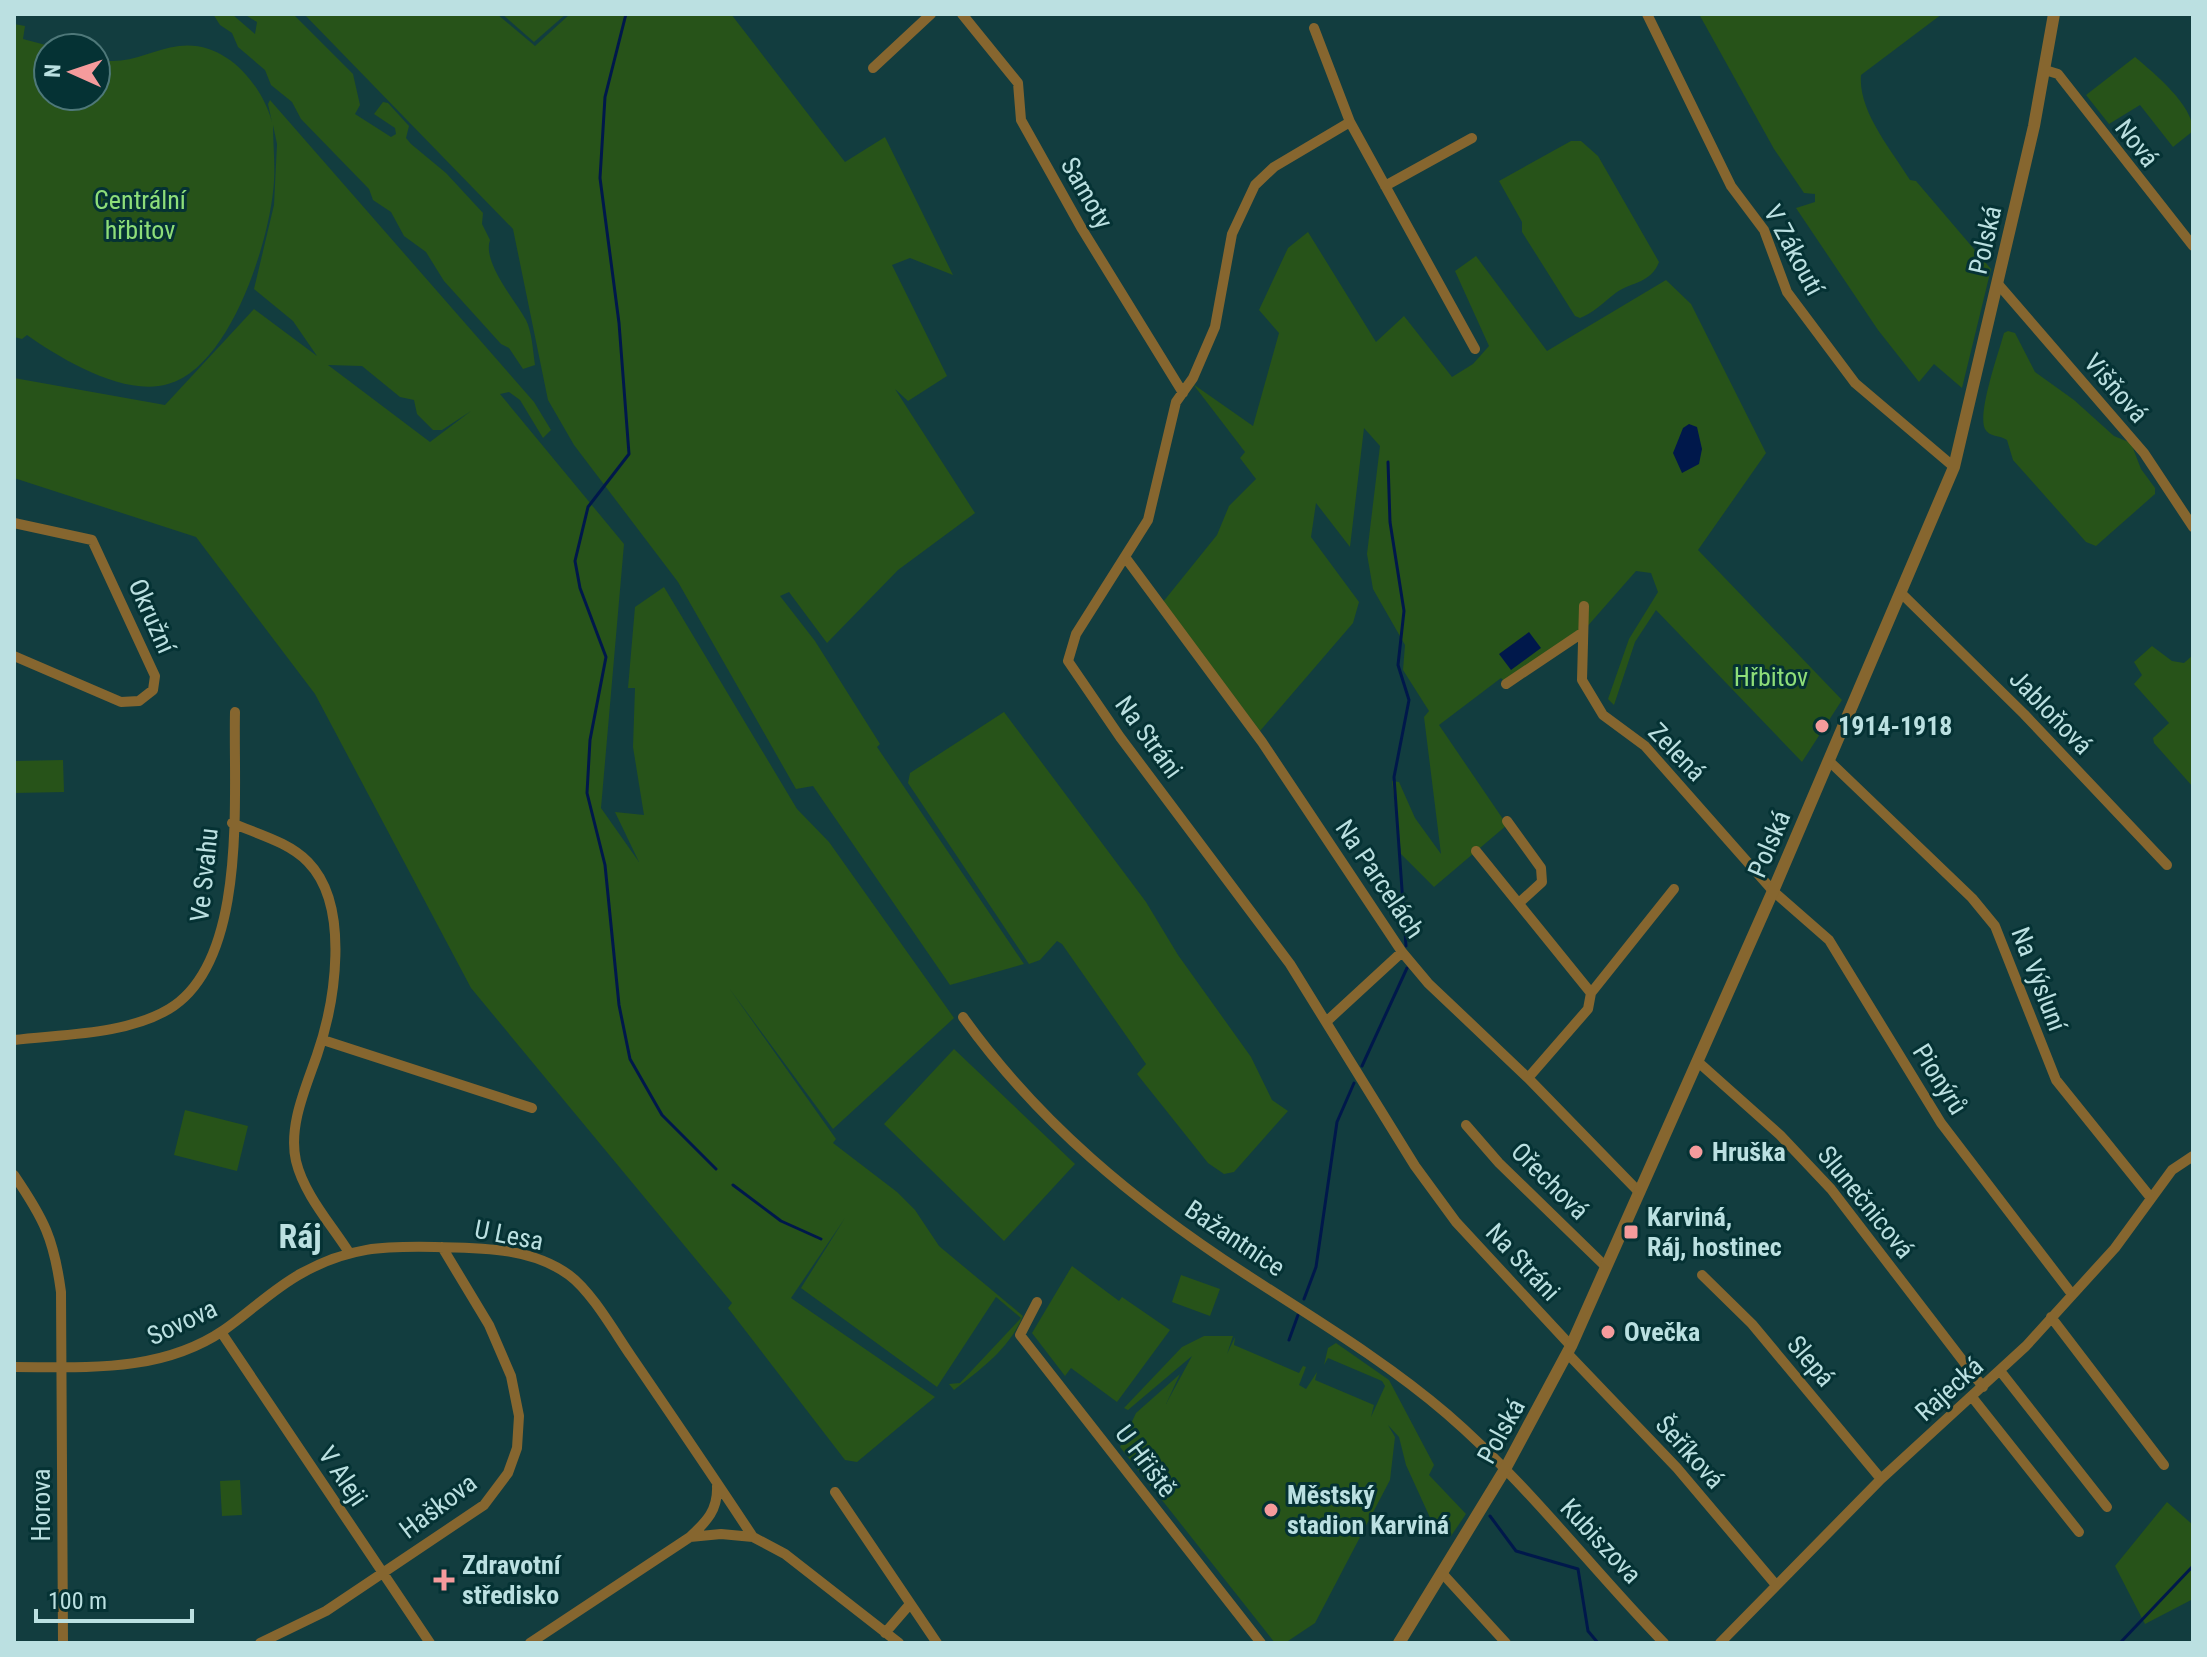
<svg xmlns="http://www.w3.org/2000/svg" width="2207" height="1657" viewBox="0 0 2207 1657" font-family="'Roboto Condensed',sans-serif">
<rect width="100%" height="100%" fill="#123d3f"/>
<path fill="#275319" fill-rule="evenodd" d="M213,14L233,15L255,34L257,22L244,14H293L353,74L360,105L355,114L391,137L396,134L395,128L374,114L383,102L388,103L409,126L406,138L411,144L446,173L483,213L482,224L490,240C482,262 515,300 526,320C532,332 533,351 535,365L523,369L509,348L501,344L444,281L426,252L404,236L391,212L373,200L369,189L301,119L292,102L271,85L265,70L238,47L232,33L220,25Z
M304,14H497L535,46L570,14H731L845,162L885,137L953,275L910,258L892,265L947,376L908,401L895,389L975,513L898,570L827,643L789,592L780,596L815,641L880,744L877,747L1024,964L950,985L813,786L796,789L678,582L574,445L548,400L513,229Z
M502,14H566L534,42Z
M1699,14H1942L1861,75C1858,111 1891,149 1910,180L1916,181L1991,269L1962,388L1934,364L1919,382L1878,330L1796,208L1815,202V194L1804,193L1774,149Z
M14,24L25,26L23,39L57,48H48V96H96V59C127,67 149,50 179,46C224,40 261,82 272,122L268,104L270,100L534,402L551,430L543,438L520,400L509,392L500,394L624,544L601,808L639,862L615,812L644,815L633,747L635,688H628L635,607L664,587L797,809L829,842L954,1018L833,1129L729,988L836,1139L833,1143L897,1192L915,1210L939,1246L1023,1316C1009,1349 981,1369 954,1390L949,1384L960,1383L1021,1318L996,1297L937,1387L801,1288L845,1218L791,1298L935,1397L857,1462L845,1460L728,1308L732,1303L471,988L315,694L196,537L14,478V378L165,405L254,309L317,356L293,321L254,289L274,205L277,144L273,125C273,147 276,170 273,192C267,248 229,367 168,384C124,397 61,359 27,335L22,339L14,337ZM328,365L362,366L400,397L414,400L417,414L433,430H442L471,411L430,442Z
M2135,57C2155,74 2193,105 2193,131L2173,147L2140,105L2109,124L2086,95Z
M1571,141H1581L1598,156L1659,262C1651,283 1632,282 1617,292C1605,301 1592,314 1580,318L1575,316L1522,232V222L1499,181Z
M1308,232L1376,342L1404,316L1452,377L1473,364L1489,346L1455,271L1476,256L1547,351L1666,280L1691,304L1766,453L1698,550L1842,700L1802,762L1656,610L1635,642L1614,705L1608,699L1629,639L1658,592L1651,573L1636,571L1585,629L1504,681L1501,678L1439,725L1507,825L1434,887L1401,854L1392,781L1399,782L1415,818L1441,854L1424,717L1429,711L1403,670L1405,645L1373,589L1367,554L1380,446L1364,428L1350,547L1316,503L1311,537L1359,602L1353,623L1260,731L1163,602L1217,535L1229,506L1256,479L1240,458L1245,452L1193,384L1253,426L1279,333L1259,310L1288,248Z
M2008,331L2015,333L2035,372L2074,400L2114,436L2131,443L2141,469L2155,488V494L2096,546L2086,542L2013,460L2007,440C2000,435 1989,437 1985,429C1977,413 1999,352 2004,333Z
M2152,646L2172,661L2184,663L2193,655V787L2154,743L2153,738L2169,723L2134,684L2142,675L2134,662Z
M1004,712L1146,902L1178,955L1251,1057L1272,1100L1288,1111L1234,1172L1224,1174L1208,1163L1137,1074L1146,1064L1062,944L1057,941L1040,960L1029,964L908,783L910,773Z
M63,760L64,792L14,793V761Z
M954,1049L1075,1164L1004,1241L884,1124Z
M185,1110L248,1126L237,1171L174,1155Z
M1072,1266L1119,1301L1122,1297L1170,1330L1117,1402L1071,1368L1065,1376L1032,1333Z
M1181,1275L1220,1289L1210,1316L1172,1302Z
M1204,1336H1233L1227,1354L1235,1337L1234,1345L1299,1373L1303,1366L1306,1367L1299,1385L1306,1389L1317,1372L1315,1380L1374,1405L1371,1417L1385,1386L1382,1381L1328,1358L1324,1365L1328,1348L1336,1343L1389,1380L1434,1465L1429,1475L1466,1514L1451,1536L1441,1534L1432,1522L1406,1465L1399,1437L1388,1425L1395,1437L1390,1480L1315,1623L1285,1643H1275L1120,1447L1136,1413L1180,1374L1166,1404L1192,1356L1128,1410L1124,1408L1182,1347Z
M240,1480L242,1515L222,1516L220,1481Z
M2167,1502L2193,1525V1599L2145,1624L2115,1566Z"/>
<path fill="#00184b" d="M1689,424L1697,427L1702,449L1699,464L1682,473L1673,453L1683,428Z
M1529,632L1541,648L1511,670L1499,654Z"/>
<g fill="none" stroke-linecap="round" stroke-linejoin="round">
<path stroke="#00184b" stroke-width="3" d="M626,14L605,97L600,178L619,323L629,454L588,507L575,561L580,588L606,657L590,740L587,793L605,865L619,1005L630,1059L662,1115L716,1169
M1388,462L1390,522L1404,611L1398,665L1409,700L1394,777L1406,946
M1362,1066L1407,968
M733,1185L781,1221L821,1239
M1304,1299L1316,1267L1337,1122L1354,1083
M1289,1340L1298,1315
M1490,1516L1516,1551L1578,1569L1588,1631L1598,1643
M2120,1643L2193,1566"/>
<path stroke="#86662f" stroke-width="10" d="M962,14L1018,83L1021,120L1082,229L1183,393
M1647,14L1731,186L1764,230L1787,292L1855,383L1954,467
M1314,28L1350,122L1475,349
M873,68L931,14
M2045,70L2058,74L2193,246
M1350,122L1274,167L1255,185L1232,234L1215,327L1193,378L1176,402L1148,520L1076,634L1068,661L1120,737L1290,964L1415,1166L1456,1222L1571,1346
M1385,186L1472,138
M1998,284L2144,453L2193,527
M14,523L92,540L155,676L153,690L139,701L121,702L14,656
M1125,557L1262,742L1402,952L1428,983L1528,1078L1638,1191
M1901,593L2024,714L2167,865
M1584,606L1582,680L1603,715L1645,746L1773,891L1829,940L1941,1123L2071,1293
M1506,684L1582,633
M1829,761L1972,898L1995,926L2056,1080L2151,1198
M1507,821L1541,868L1542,882L1519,903
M232,823C257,834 289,842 308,862C351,906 335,1003 317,1055C306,1087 288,1126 296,1161C304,1194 330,1223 348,1251
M1476,851L1591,993L1588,1009L1528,1078
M1591,993L1674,889
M963,1017C1039,1123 1135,1202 1244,1273C1313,1318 1384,1360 1447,1414C1527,1483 1591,1568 1664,1643
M1326,1022L1402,952
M14,1040C63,1034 125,1035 169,1009C249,961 233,795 235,712
M323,1040L532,1108
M1697,1061L1780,1135L1831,1189L1983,1387
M1466,1125L1499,1163L1605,1266
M14,1175C44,1219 54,1239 61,1292L63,1643
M1702,1275L1752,1324L1881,1479
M1037,1302L1020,1335L1261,1643
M2051,1317L2164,1465
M221,1332L430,1643
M1567,1353L1677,1468L1776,1585
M14,1367C86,1367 161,1373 224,1330C250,1312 274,1288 302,1273C349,1247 383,1246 435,1247C480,1248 531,1247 569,1275C592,1292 615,1333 631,1356C672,1416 713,1476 753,1537
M2001,1372L2107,1507
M1972,1397L2079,1532
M835,1492L937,1643
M690,1537C707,1521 718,1510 717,1486
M1442,1573L1506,1643
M885,1633L910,1604
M260,1643L326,1611L484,1505L508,1473L517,1448L519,1416L511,1376L489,1325L442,1247
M530,1643L690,1537L721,1534L753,1537L785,1554L899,1643
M1720,1643L1881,1479L2026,1346L2115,1248L2172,1170L2193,1156"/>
<path stroke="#86662f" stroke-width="12" d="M1399,1643L1504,1471L1571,1346L1773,891L1954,467L2034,126L2054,14"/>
</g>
<g fill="#f59b9c" stroke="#053234" stroke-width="3">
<circle cx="1822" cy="726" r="8"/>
<circle cx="1696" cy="1152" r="8"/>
<rect x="1623" y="1224" width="16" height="16" rx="4"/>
<circle cx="1608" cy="1332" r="8"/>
<circle cx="1271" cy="1510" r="8"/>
<path d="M440 1568h8v8h8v8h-8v8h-8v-8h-8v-8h8z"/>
</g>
<g text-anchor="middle" stroke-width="6" stroke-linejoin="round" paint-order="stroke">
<g font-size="26" fill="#bbe0e1" stroke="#053234">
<text transform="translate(2137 143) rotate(52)" y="9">Nová</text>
<text transform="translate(1087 193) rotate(60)" y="9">Samoty</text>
<text transform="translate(1985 240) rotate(-77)" y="9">Polská</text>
<text transform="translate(1794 250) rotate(62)" y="9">V Zákoutí</text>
<text transform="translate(2116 388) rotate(49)" y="9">Višňová</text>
<text transform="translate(152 616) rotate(66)" y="9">Okružní</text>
<text transform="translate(2051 712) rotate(46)" y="9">Jabloňová</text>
<text transform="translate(1149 737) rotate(54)" y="9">Na Stráni</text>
<text transform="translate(1677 752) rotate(46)" y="9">Zelená</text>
<text transform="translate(1769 844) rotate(-67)" y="9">Polská</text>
<text transform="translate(204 875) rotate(-84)" y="9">Ve Svahu</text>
<text transform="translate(1380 879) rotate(56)" y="9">Na Parcelách</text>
<text transform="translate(2039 979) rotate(69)" y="9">Na Výsluní</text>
<text transform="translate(1940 1079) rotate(58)" y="9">Pionýrů</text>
<text transform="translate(1550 1181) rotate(45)" y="9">Ořechová</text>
<text transform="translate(1866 1202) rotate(51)" y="9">Slunečnicová</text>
<text transform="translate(509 1235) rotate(11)" y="9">U Lesa</text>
<text transform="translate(1235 1238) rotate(34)" y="9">Bažantnice</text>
<text transform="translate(1523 1262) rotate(47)" y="9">Na Stráni</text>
<text transform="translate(182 1322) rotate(-25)" y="9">Sovova</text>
<text transform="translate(1811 1361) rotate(50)" y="9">Slepá</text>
<text transform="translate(1949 1389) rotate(-42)" y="9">Rajecká</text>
<text transform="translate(1501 1431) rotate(-61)" y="9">Polská</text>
<text transform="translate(1690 1452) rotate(48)" y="9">Šeříková</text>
<text transform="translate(1146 1461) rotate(53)" y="9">U Hřiště</text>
<text transform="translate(343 1476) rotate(56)" y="9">V Aleji</text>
<text transform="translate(41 1505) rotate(-90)" y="9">Horova</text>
<text transform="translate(438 1506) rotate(-37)" y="9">Haškova</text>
<text transform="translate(1601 1541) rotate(47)" y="9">Kubiszova</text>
</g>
<g font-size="26" fill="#8ede79" stroke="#053234">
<text x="140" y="209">Centrální<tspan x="140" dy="30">hřbitov</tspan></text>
<text x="1771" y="686">Hřbitov</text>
</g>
<g font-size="26" font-weight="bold" fill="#bbe0e1" stroke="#053234" text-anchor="start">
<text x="1838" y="735">1914-1918</text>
<text x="1712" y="1161">Hruška</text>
<text x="1647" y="1226">Karviná,<tspan x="1647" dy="30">Ráj, hostinec</tspan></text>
<text x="1624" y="1341">Ovečka</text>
<text x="1287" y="1504">Městský<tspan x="1287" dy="30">stadion Karviná</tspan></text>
<text x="462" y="1574">Zdravotní<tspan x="462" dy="30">středisko</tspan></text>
</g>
<g font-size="34" font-weight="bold" fill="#bbe0e1" stroke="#053234">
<text x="300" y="1248">Ráj</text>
</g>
</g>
<rect width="2207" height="1657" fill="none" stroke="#bbe0e1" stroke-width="32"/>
<g transform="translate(72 72) rotate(273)"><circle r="38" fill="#053234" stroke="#4e7879" stroke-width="2"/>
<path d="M0-6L14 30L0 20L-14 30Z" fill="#f59b9c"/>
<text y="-12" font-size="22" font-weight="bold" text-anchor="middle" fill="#bbe0e1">N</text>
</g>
<path d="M36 1609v12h156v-12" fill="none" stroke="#bbe0e1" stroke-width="4"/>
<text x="48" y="1609" font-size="24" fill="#bbe0e1" stroke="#053234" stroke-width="6" paint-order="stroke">100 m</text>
</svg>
